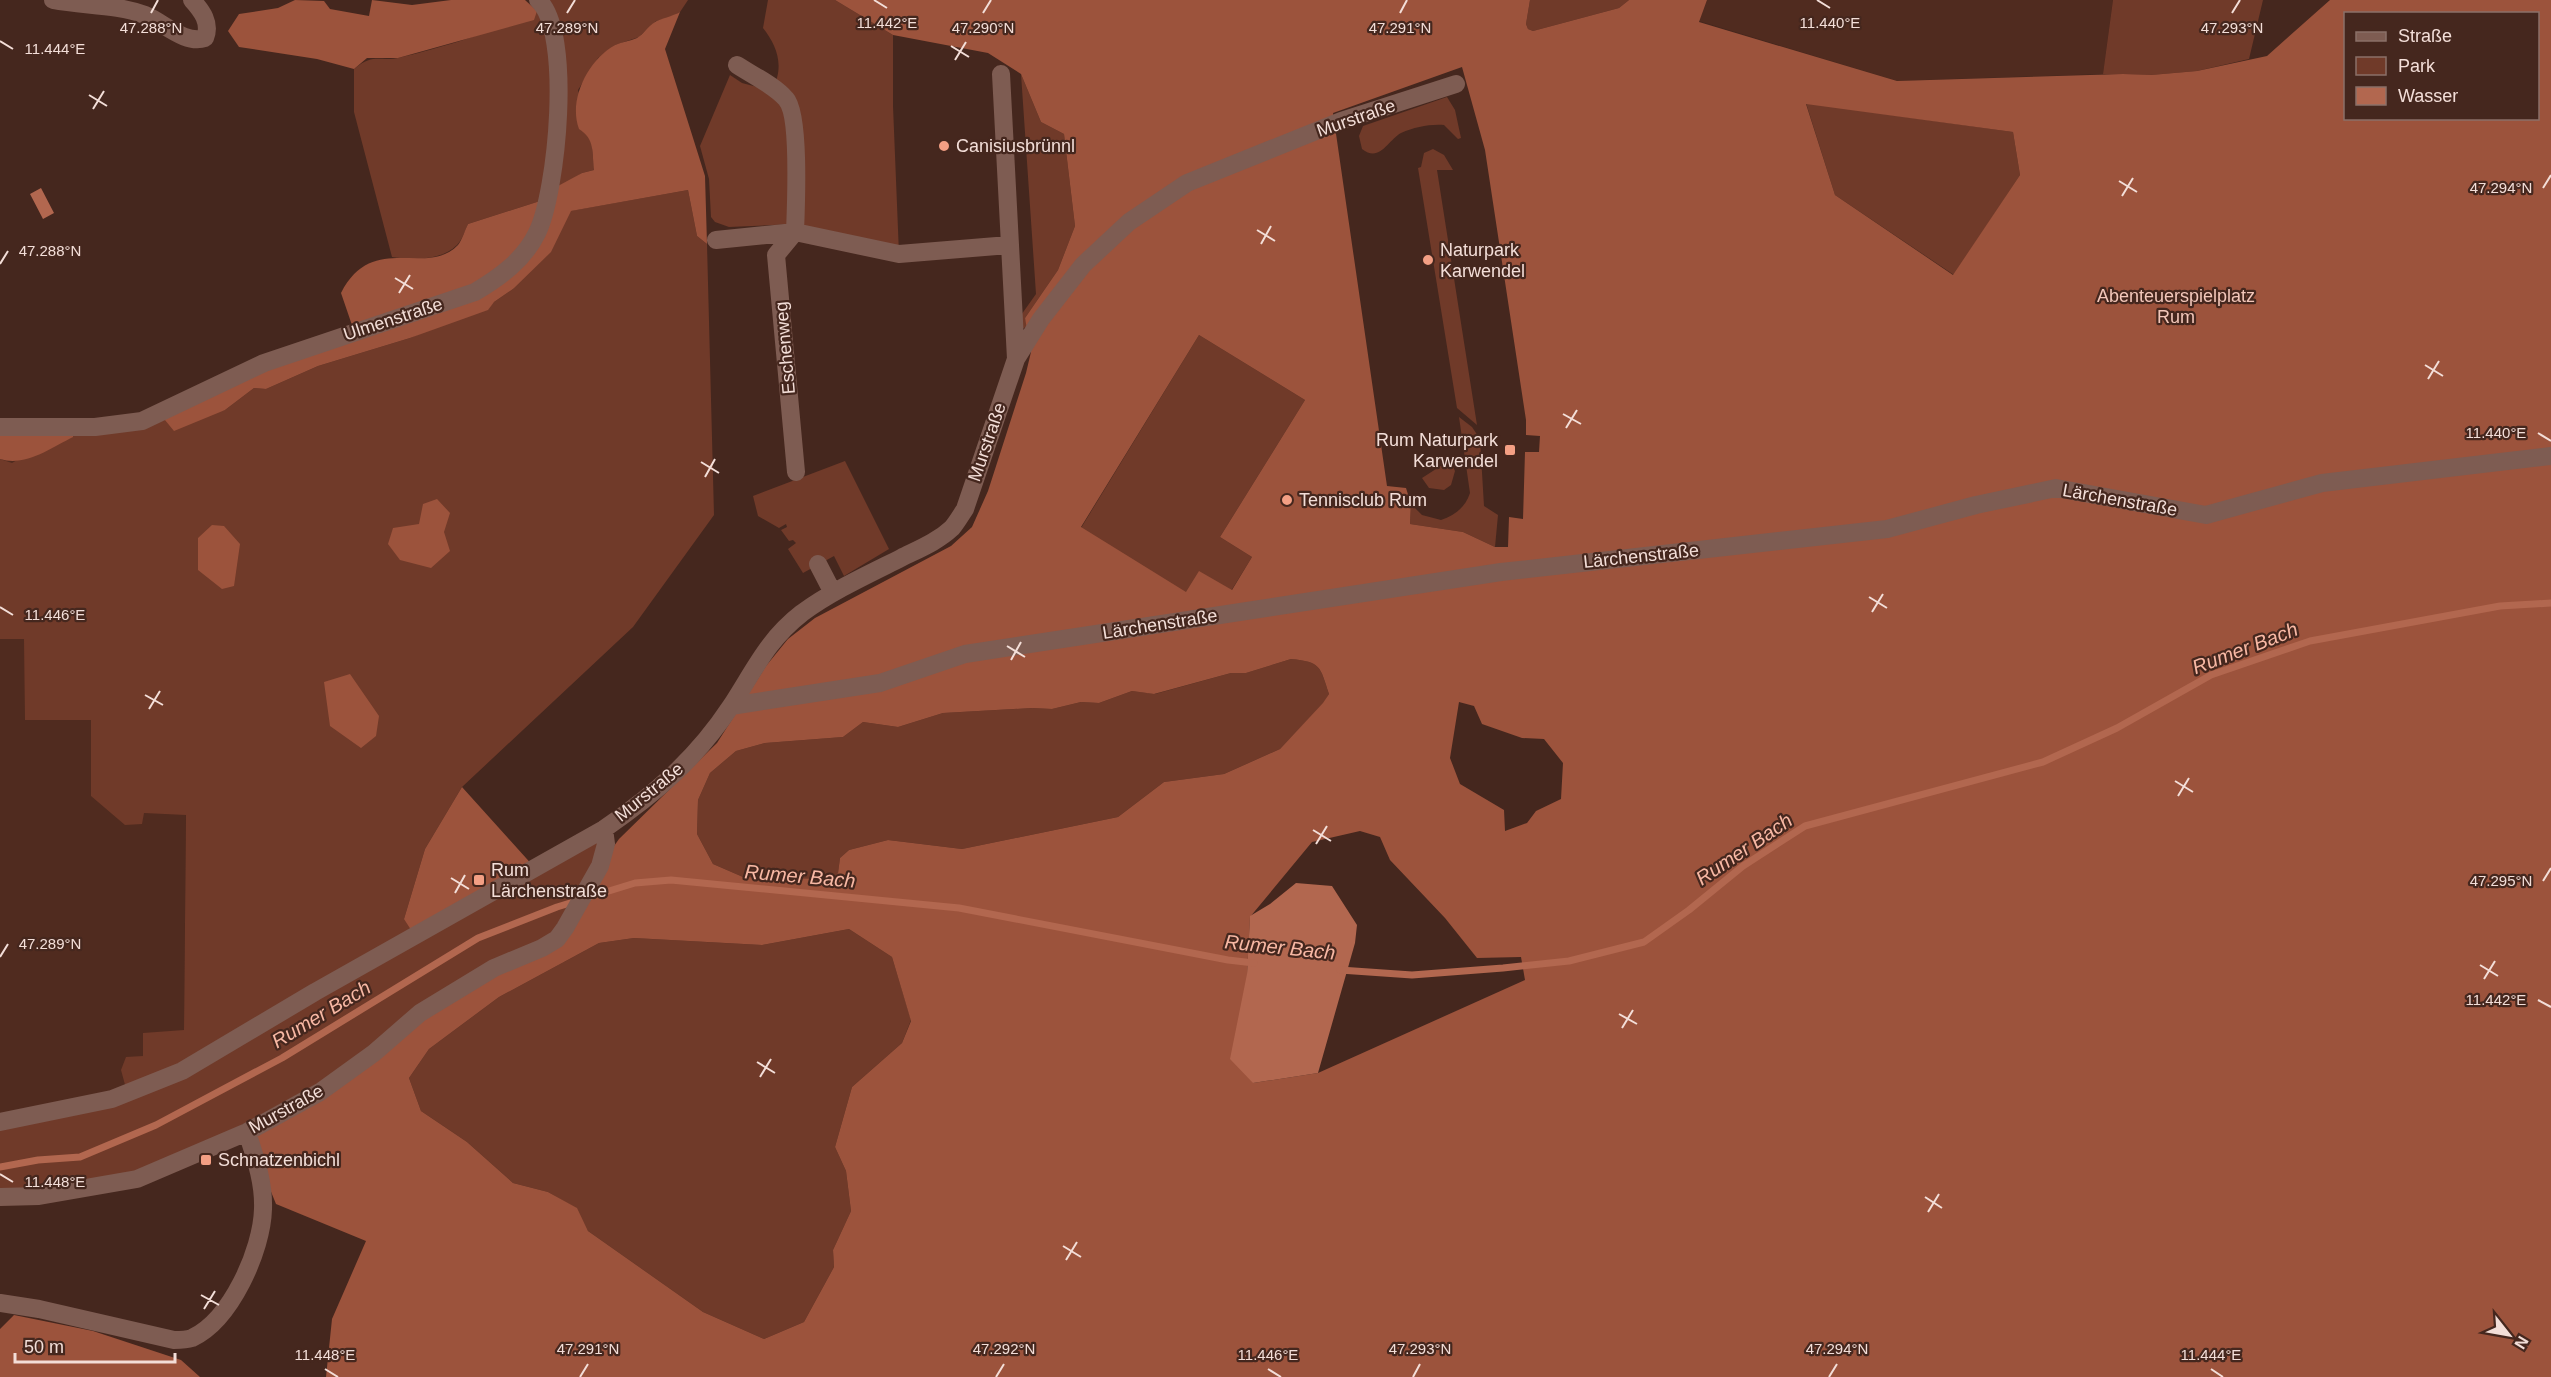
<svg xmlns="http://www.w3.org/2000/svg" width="2551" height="1377" viewBox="0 0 2551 1377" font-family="Helvetica,sans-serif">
<rect width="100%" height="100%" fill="#45271e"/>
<path fill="#502b1f" d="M1707,0H2113L2103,74L1897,81L1699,21Z
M0,427L186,815L184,1031L143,1056L128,1093L0,1122Z"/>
<path fill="#703a29" d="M549,0H688L680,12L669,18L656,21L639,37L615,45L598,58L578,90L592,145L594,170L582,173L540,201L468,224C465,231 462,240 457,245C441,261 412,260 392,257L354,112V69C375,52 379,63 402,57C439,48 522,25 549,0Z
M768,0H835L893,35V106L899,254L795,224L729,227L715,222L711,217L709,179L700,146L730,75L742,83L761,88L776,81C783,61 775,43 763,28Z
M1530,0H1629L1619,8L1533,31L1528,29L1526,24Z
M2113,0H2263L2249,59L2197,71L2151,75L2103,74Z
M1021,74L1041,122L1064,134L1075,226L1058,270L1025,318L1028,326L1022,329L1019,318L1036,294Z
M1447,97L1455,110L1461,138L1458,139L1444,125C1429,124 1415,127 1401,133C1388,140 1380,163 1362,149L1359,136L1363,126Z
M1806,103L2013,132L2020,175L1954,275L1835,195Z
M1433,149L1444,155L1453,170H1437L1477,425L1457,408L1418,168L1421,167L1424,153Z
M688,190L697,236L707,244L714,515L633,627L462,787L425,849L404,919L604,829L606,844L565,928L374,1053L155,1172L0,1197V1122L127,1092L121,1070L126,1057L143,1056V1033L184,1030L186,815L144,813L142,824L125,825L91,796V720H25L24,639H0V459L12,463L73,428L225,410L254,388L266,389L318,366L410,338L494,302L513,289L559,213Z
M1199,335L1305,400L1220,537L1252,557L1231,591L1186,593L1081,528Z
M1459,417L1472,427L1480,439L1484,506L1498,515L1495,547L1463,532L1410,524L1411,504L1422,515L1441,520C1455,515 1465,508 1470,493Z
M1450,460L1455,471L1451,485L1444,490L1429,488L1422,478Z
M845,461L889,549L844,576L834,556L803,573L788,549L796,543L793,540L789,541L781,530L787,527L786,524L779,528L758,516L753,496Z
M1291,659C1321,662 1320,666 1329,694L1324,703L1280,749L1224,774L1164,782L1118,817L962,849L888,840L849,850L840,858L838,873L832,879L743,877L713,864L697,834L698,800L710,773L736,751L765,743L843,737L863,722L898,727L943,713L1032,708L1052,709L1081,702L1099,703L1132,691L1155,694L1231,673H1246Z
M849,929L892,957L911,1020L902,1043L852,1087L835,1147L846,1171L851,1211L833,1250L834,1267L804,1322L764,1339L703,1312L588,1231L576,1208L548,1192L513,1183L467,1142L421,1111L409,1078L429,1049L499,997L599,943L634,938L762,945Z"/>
<path fill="#9c533c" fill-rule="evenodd" d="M295,0L324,1L330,9L369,16L372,0L412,5L451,0H525L537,11L534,20L398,58H367L354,69L317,59L239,47L228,31L239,14L278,8Z
M835,0H1530L1526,24L1528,29L1533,31L1619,8L1629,0H1707L1699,22L1897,81L2123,74L2151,75L2197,71L2267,56L2330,0H2551V1377H326L332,1319L366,1241L276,1204L247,1132L420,1013L542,948L619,839L717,743L766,666L788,639L815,618L951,546L972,527L988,491L1026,373L1031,352L1025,318L1058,270L1075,226L1064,134L1041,122L1021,74L988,53L893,35ZM2346,14H2538V118H2346ZM1462,67L1485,150L1526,420V435L1540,436L1539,452H1525L1523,519L1509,517L1508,547H1495L1463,532L1410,524L1411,504L1406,488L1387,486L1333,113ZM1806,104L2013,132L2020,175L1953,275L1835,195ZM1199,335L1305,400L1220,537L1252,557L1232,590L1199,571L1186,592L1081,527ZM1291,659C1321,662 1320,666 1329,694L1323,703L1280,749L1224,774L1164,782L1118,817L962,849L888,840L849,850L840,858L838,873L832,879L743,877L713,864L697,834L698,800L710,773L736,751L765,743L843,737L863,722L898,727L943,713L1032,708L1052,709L1081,702L1099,703L1132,691L1154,694L1231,673H1246ZM1459,702L1474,706L1482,724L1522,738L1544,739L1563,763L1561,799L1536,811L1527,823L1505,831L1504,810L1460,784L1450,758ZM1360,831L1380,837L1390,860L1445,918L1477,958L1521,957L1525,980L1318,1073L1253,1083L1247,974L1250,917L1312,842ZM849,929L892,957L911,1021L902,1043L852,1087L835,1147L846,1171L851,1211L833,1250L834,1267L804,1322L764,1339L703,1312L588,1231L577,1208L548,1192L513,1183L467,1142L421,1111L409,1078L429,1049L499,997L599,943L634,938L762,945Z
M680,12L665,49L705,176L707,244L697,236L688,190L571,211L551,252L513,289L494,302L488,310L410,338L318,366L266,389L254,388L225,410L174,431L160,414L354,331L341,293C373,231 426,278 458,245C462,240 465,230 468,224L540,201L558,186L582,173L594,170C592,152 595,139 579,129C568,100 588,60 615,45C622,42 630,41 637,38C644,34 648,26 655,22C660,19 673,16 680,12Z
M0,427L73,428V437C51,448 25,467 0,459Z
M437,499L450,513L444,532L450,551L431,568L400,560L388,544L393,528L419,524L423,504Z
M212,525L224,526L240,544L234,586L222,589L198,570V538Z
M350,674L379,716L376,736L361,748L330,726L324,682Z
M462,787L535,868L415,936L404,919L425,849Z
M14,1315L93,1331L181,1360L200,1377H0V1329Z"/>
<path fill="#b2674f" d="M41,188L54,213L43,219L30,194Z
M1296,883L1332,886L1357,925L1355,943L1318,1073L1253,1083L1230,1059L1247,974L1250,916L1270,904Z"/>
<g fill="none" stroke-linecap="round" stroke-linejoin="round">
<path stroke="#b2674f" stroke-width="7" d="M1340,970L1412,975L1503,968L1569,961L1644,942L1689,910L1743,866L1805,826L2043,762L2117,728L2211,675L2310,641L2500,606L2551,603
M0,1167L38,1160L80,1157L156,1125L282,1058L478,938L557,907L635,883L671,880L959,908L1228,960L1254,963"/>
<path stroke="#7e5c52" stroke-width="18" d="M53,0C84,6 116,4 145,15C163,22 185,45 205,38C211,23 202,11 192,0
M1001,74L1016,359
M716,240L795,232C796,207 800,114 786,99C774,85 752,75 737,65
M0,427H95L142,421L264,363L475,292C500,277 524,260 537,233C557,193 573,31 538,0
M796,472L776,255L795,232L899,254L1009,245
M818,564L833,593
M731,706L880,683L965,654L1501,572L1887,529L1976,505L2056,488L2206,515L2322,483L2551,456
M0,1122L112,1099L182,1071L315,992L604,829C655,794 696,759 731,706C754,671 767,640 802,613C832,591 867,575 901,558C919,549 937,542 952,528C957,522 961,515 965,509L1016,359L1041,319L1083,265L1129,222L1187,183L1341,121L1456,84
M0,1197L39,1196L137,1179L247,1132L320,1092L374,1053L420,1013L494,968L542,948L557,939L565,928L600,866L606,844L604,829
M0,1303L39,1309L174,1340C180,1340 186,1340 192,1338C231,1320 262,1250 263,1209C264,1182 255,1157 247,1132"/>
</g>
<path fill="none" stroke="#f3ded8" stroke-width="2" d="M874,0L887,8M1817,0L1830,8M151,13L158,0M567,13L575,0M983,13L991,0M1400,13L1407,0M2232,13L2240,0M0,41L13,49M951,46L969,57M955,60L966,42M89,95L107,106M93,109L104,91M2119,181L2137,192M2543,188L2551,175M2122,196L2133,178M1257,230L1275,241M1261,244L1271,226M0,264L8,251M395,278L413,289M399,293L410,275M2425,365L2443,376M2428,379L2439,361M1563,414L1581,424M1566,428L1577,410M2538,433L2551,441M701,462L719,473M705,477L715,459M1869,597L1887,608M0,607L13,615M1872,612L1883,594M1007,646L1025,657M1011,660L1021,642M145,695L163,705M149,709L160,691M2175,781L2193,792M2178,796L2189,778M1313,830L1331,841M1316,844L1327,826M451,878L469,889M2543,881L2551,868M455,893L465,875M0,957L8,944M2480,965L2498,976M2484,979L2495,961M2538,1000L2551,1007M1619,1014L1637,1024M1622,1028L1633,1010M757,1062L775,1073M760,1077L771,1059M0,1174L13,1182M1925,1197L1942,1208M1928,1212L1939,1194M1063,1246L1081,1257M1066,1260L1077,1242M201,1295L219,1305M204,1309L215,1291M325,1369L338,1377M1268,1369L1281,1377M2211,1369L2223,1377M580,1377L588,1364M996,1377L1004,1364M1413,1377L1420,1364M1829,1377L1837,1364"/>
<g fill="#f39f84" stroke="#45271e" stroke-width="2">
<circle cx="944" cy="146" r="6"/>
<circle cx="1428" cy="260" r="6"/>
<rect x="1504" y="444" width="12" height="12" rx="3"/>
<circle cx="1287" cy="500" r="6"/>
<rect x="473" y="874" width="12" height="12" rx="3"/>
<rect x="200" y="1154" width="12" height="12" rx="3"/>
</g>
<g text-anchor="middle" stroke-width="4.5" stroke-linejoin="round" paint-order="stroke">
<g font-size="18" fill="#f3ded8" stroke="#45271e">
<text transform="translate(1356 118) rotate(-19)" y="6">Murstraße</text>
<text transform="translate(393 319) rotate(-18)" y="6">Ulmenstraße</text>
<text transform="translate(785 348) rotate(-95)" y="6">Eschenweg</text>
<text transform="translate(987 442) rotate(-71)" y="6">Murstraße</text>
<text transform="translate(2120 500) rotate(10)" y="6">Lärchenstraße</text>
<text transform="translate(1641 556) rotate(-6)" y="6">Lärchenstraße</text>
<text transform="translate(1160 624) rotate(-9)" y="6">Lärchenstraße</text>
<text transform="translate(649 792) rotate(-39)" y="6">Murstraße</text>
<text transform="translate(286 1109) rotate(-29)" y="6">Murstraße</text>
</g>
<g font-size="18" fill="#f3ded8" stroke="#45271e" text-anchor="start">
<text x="956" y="152">Canisiusbrünnl</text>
<text x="1440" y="256">Naturpark<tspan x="1440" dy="21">Karwendel</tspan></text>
<text x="1498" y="446" text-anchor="end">Rum Naturpark<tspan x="1498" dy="21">Karwendel</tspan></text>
<text x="1299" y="506">Tennisclub Rum</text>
<text x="491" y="876">Rum<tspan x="491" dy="21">Lärchenstraße</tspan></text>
<text x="218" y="1166">Schnatzenbichl</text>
</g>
<g font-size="18" fill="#f3c7ba" stroke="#45271e">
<text x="2176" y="302">Abenteuerspielplatz<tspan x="2176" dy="21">Rum</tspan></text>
</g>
<g font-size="20" font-style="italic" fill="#f8b8a4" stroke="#45271e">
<text transform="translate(2245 648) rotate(-21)" y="7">Rumer Bach</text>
<text transform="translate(1744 849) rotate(-34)" y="7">Rumer Bach</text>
<text transform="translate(800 876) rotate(5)" y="7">Rumer Bach</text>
<text transform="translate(1280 947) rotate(6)" y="7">Rumer Bach</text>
<text transform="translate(321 1014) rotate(-31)" y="7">Rumer Bach</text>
</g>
</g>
<g font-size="15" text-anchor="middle" fill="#f3ded8" stroke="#45271e" stroke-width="4.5" stroke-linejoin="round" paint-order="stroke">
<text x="887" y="28">11.442°E</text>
<text x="1830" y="28">11.440°E</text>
<text x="151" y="33">47.288°N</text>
<text x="567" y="33">47.289°N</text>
<text x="983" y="33">47.290°N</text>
<text x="1400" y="33">47.291°N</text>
<text x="2232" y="33">47.293°N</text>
<text x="55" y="54">11.444°E</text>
<text x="2501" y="193">47.294°N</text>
<text x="50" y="256">47.288°N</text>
<text x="2496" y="438">11.440°E</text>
<text x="55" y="620">11.446°E</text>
<text x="2501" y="886">47.295°N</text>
<text x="50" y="949">47.289°N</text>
<text x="2496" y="1005">11.442°E</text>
<text x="55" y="1187">11.448°E</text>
<text x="588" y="1354">47.291°N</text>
<text x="1004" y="1354">47.292°N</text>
<text x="1420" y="1354">47.293°N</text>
<text x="1837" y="1354">47.294°N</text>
<text x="325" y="1360">11.448°E</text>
<text x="1268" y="1360">11.446°E</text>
<text x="2211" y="1360">11.444°E</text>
</g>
<rect x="2344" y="12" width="195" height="108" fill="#45271e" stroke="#8b7068" stroke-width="1.5"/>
<rect x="2356" y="32" width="30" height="9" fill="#7e5c52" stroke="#8b7068" stroke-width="1.5"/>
<text x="2398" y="42" font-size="18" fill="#f3ded8">Straße</text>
<rect x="2356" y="57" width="30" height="18" fill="#703a29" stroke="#8b7068" stroke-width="1.5"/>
<text x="2398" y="72" font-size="18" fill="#f3ded8">Park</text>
<rect x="2356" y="87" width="30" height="18" fill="#b2674f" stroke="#8b7068" stroke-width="1.5"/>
<text x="2398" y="102" font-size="18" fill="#f3ded8">Wasser</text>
<g transform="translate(2509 1335) rotate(121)" stroke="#45271e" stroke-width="4.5" paint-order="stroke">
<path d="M0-4.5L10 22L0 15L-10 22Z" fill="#f3ded8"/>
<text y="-9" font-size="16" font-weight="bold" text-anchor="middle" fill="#f3ded8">N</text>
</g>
<path d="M15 1353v9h160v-9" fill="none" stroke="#f3ded8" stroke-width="3"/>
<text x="24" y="1353" font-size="18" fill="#f3ded8" stroke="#45271e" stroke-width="4.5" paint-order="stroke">50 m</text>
</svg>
